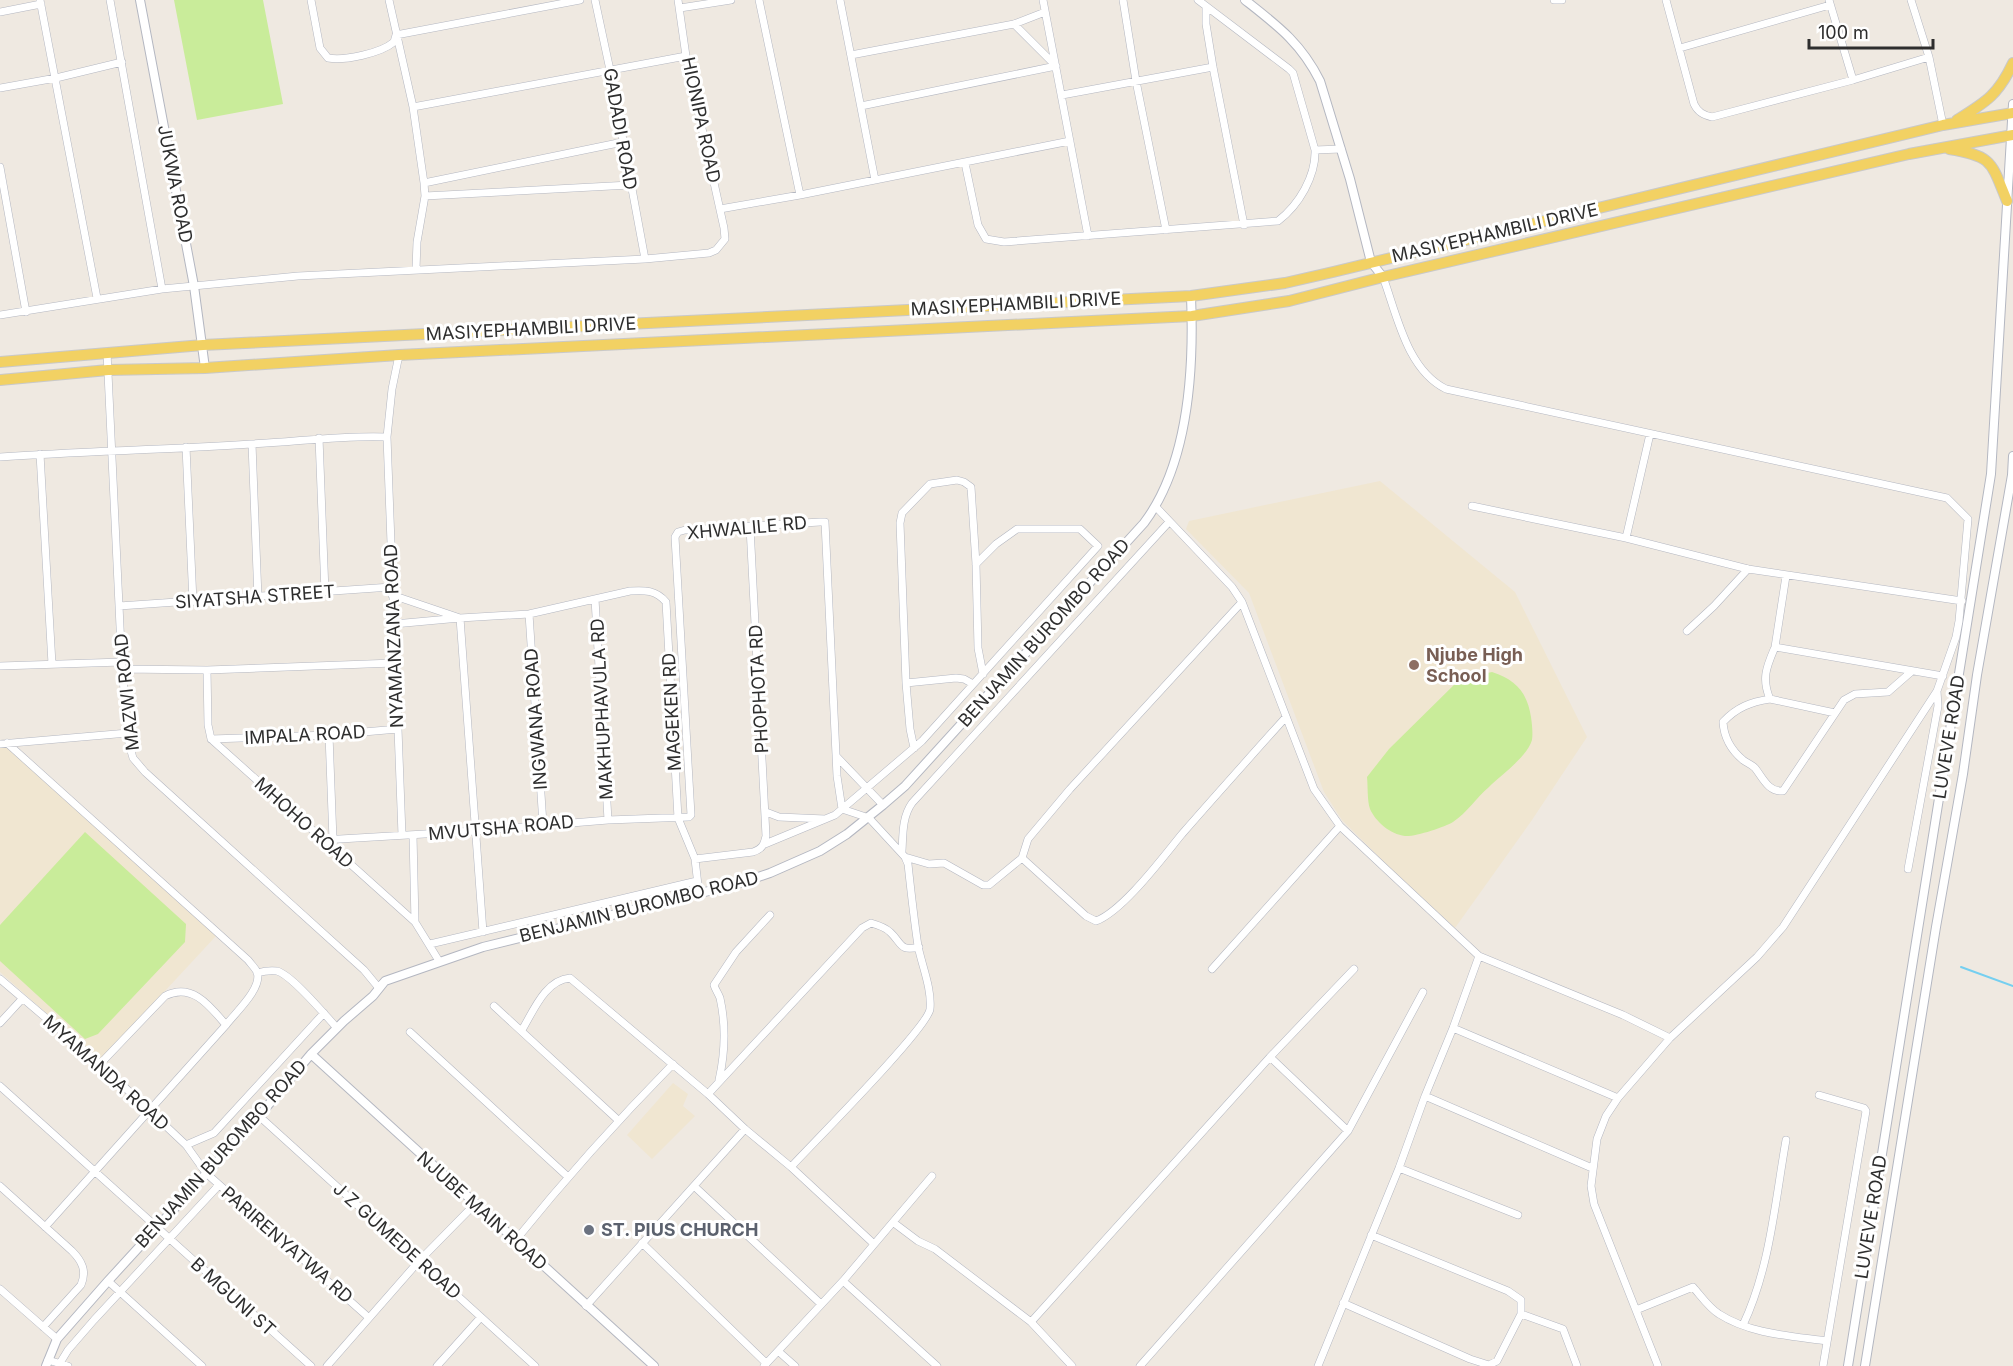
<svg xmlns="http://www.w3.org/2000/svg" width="2013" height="1366" viewBox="0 0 2013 1366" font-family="Inter,sans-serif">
<rect width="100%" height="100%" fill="#efe9e1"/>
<path fill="#f0e6d1" d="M1380,481L1515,592L1587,737L1532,820L1455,928L1387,865L1342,820L1324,792L1249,593L1186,529L1189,521Z
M7,747L216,936L100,1061L0,972V748Z
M673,1083L688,1094L683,1106L695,1116L652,1159L627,1135Z"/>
<path fill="#c9ec9a" d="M174,0H263L283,104L197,120Z
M1492,672C1516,680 1527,692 1531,717C1532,724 1533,733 1532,740C1527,757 1501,775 1489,787C1476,798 1467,813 1453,822C1445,827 1415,837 1405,836C1390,834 1376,822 1370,809C1367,800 1368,786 1367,777L1389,749L1460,679Z
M85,832L186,924L185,942L98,1034L85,1039L0,961V925Z"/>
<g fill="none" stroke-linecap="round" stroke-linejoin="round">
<path stroke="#75cff0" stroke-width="2" d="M1961,967L2013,986"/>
<g stroke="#b4b7c1" stroke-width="8">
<path id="minor" d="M40,0L97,298
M110,0L162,289
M311,0L320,48L328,58C345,61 381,53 394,42L396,35L580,0
M389,0L413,107L424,183L425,196L417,242L416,269
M595,0L610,70L645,259
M759,0L800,195
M840,0L875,180
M1043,0L1088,236
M1123,0L1136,81L1166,230
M1198,0L1289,69L1293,73L1315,150
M1554,0H1562
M1666,0L1694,104C1698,112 1703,115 1712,117L1853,80L1929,57
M1829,0L1853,80
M1911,0L1929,57L1943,125
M1206,7V24L1213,67L1244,225
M680,8L731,0
M0,12L41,4
M1014,24L1056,66
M1680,48L1830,5
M851,55L1014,24L1045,12
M0,88L56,78L122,62
M1062,95L1213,67
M861,106L1056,66
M413,107L686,56
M965,163L978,225L986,239L1004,242L1278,221C1299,205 1316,176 1315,150L1341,149
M0,167L26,312
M424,183L623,142
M425,196L630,185
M720,209L800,195L1070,141
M1383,277C1397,315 1407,370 1446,389L1947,498L1968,519L1959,621L1956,637L1937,691L1783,927L1757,957L1670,1038L1618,1098L1606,1116L1597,1139L1591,1186L1594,1204L1658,1366
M0,315L162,289L298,276L645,259L709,253L716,250L725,239L724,228L686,56L678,0
M107,352L122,669L129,744L133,758L145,772L364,970L378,987L383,983
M399,355L392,389L387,437L402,835
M319,438L325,592
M252,444L258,598
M186,447L193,602
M40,454L52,664
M0,457C83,451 167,450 251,444C297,442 340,435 387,437
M1472,506L1626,538L1748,569L1962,601
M1156,507L1232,587L1242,602L1314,789L1340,826L1479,956L1623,1015L1670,1038
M1626,538L1650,434
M1786,576L1775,647L1943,676
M392,595L460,618L529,614L630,591C645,590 656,590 666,602L678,818L695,859L699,894
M595,599L608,820
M119,606L391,587
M529,614L543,824
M394,624L460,618L483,932
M1687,631L1714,606L1748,569
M1775,647C1767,666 1761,678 1770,699L1835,713
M0,666L122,662
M122,669L207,670L394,663
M207,670L208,725L211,739L415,922L439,961
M906,683L956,678L964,679L973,684
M1770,699C1751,702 1737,707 1723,722C1724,738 1731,750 1743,760C1747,763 1751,764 1755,768C1763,778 1768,792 1783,791L1844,700L1855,694L1888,692L1912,671
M329,735L333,840
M211,739L329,735L398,729
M7,743L248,960C251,964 255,968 257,972C263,988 235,1013 226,1025L45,1227
M0,744L128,733
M914,748L910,729L906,683L900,523L902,513L930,484L957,480L964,482L971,487L976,564L978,648L983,674
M837,757L883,805
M766,812L779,817L825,819
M413,835L415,922
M323,840L475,831L608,820L689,817L691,815L675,537L678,532L685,530L820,522H825L837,776L842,809
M765,844L835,815L922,741L1098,546L1080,529H1017L996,544L976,564
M902,851C903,835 902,817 912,803L1169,522
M905,857L929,864L944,863L983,885H989L1022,858L1028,839L1070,789L1242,602
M1022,858L1086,916L1096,921C1123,911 1163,857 1182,834C1216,795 1251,756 1286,717
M695,859L753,852C762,849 764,845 766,836L750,527
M1908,869L1938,706L1937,691
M430,944L697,881
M1212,969L1340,826
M257,973C264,971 270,970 277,971C292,975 325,1015 337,1028
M0,979L100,1064L186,1145L206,1173L368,1317
M494,1006L618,1120
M0,1023L22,999
M1453,1028L1618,1098
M522,1030C533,1012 545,980 570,978L708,1094L745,1129L791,1167L874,1244
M410,1032L567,1176
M1270,1057L1348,1131
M100,1064L165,996C192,982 210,1006 226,1025
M719,1080C725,1053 726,1025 720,998C718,993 715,989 714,985L736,952L770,915
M0,1086L311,1366
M708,1094L862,928L871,923C878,925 885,927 890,932C902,943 899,952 919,947
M1819,1095L1864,1108L1866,1111L1823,1366
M1425,1096L1592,1168
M259,1116L535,1366
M186,1145L214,1133L324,1013
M791,1167C811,1145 928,1028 930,1009C932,989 922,966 918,946C914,919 911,892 908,864L905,857L869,818L842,809
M1399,1168L1518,1215
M0,1186L72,1251C82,1261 87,1271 81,1285L43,1327
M694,1186L821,1304
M894,1223L918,1241L935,1249L1031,1322L1072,1366
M515,1241C565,1179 617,1121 673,1064
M642,1243L766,1363
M108,1281L202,1366
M843,1281L937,1366
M0,1289L57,1339
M1343,1303L1470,1359L1489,1365L1497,1361L1521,1314V1300L1508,1291L1371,1235
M586,1306L745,1129
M1636,1310L1693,1287C1701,1296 1709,1308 1719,1314C1750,1334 1791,1336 1827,1341
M1521,1314L1563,1329L1577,1366
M1031,1322L1270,1057L1354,969
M1743,1325C1770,1268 1775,1202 1786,1140
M778,1351L795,1366
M48,1360L68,1366
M60,1363L68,1350L94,1320L219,1185
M327,1366L419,1261L475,1204
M437,1366L481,1317
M764,1366L843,1281L932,1176
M1140,1366L1348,1131L1423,992
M1318,1366L1399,1168L1425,1096L1453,1028L1479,956"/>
</g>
<g stroke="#b4b7c1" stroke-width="10">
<path id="tertiary" d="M140,0L194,286L205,368
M1245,0C1278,26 1301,43 1320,81L1350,179L1371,262L1383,277
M311,1054L654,1366
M46,1366L57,1339L108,1281L259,1116L311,1054L344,1021L373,996L385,981L483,947L741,883L770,873L820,851L847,834L883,805L905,786L1144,523C1189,463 1194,368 1191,296
M1848,1366L1991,474L2013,104
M1865,1366L1936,927L1963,774L1977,675L2012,475L2013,456"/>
</g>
<g stroke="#c9c9c9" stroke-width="12">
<path id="primary" d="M1957,120C1986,102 1998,95 2013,63
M1949,149C1993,156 1991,162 2007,201
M0,362L203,345L1191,296L1285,283L1333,272L1943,125L2013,113
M0,380L108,370L205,368L399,355L1192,316L1289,301L1383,277L1909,154L2013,135"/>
</g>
<use href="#minor" stroke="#fff" stroke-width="7"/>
<use href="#tertiary" stroke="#fff" stroke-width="8"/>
<use href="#primary" stroke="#f2d163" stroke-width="10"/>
</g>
<circle fill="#8d6e63" stroke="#fff" stroke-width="2" cx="1414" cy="665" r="6"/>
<circle fill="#6b7280" stroke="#fff" stroke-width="2" cx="589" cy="1230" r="6"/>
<g text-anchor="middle" stroke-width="6" stroke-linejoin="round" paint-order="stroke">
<g font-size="18" fill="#2e2e2e" stroke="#fff">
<text transform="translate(701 120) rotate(78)" y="6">HIONIPA ROAD</text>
<text transform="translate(620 129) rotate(80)" y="6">GADADI ROAD</text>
<text transform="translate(175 184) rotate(79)" y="6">JUKWA ROAD</text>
<text transform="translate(1495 233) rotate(-13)" y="6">MASIYEPHAMBILI DRIVE</text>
<text transform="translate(1016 304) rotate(-3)" y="6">MASIYEPHAMBILI DRIVE</text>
<text transform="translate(531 329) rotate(-3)" y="6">MASIYEPHAMBILI DRIVE</text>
<text transform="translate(747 528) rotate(-5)" y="6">XHWALILE RD</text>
<text transform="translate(255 597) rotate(-4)" y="6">SIYATSHA STREET</text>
<text transform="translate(1044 633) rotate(-48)" y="6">BENJAMIN BUROMBO ROAD</text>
<text transform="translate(394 636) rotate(-92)" y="6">NYAMANZANA ROAD</text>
<text transform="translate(759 689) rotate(-93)" y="6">PHOPHOTA RD</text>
<text transform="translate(127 692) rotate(-96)" y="6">MAZWI ROAD</text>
<text transform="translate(602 709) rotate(-93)" y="6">MAKHUPHAVULA RD</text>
<text transform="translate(672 712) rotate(-93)" y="6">MAGEKEN RD</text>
<text transform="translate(536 719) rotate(-94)" y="6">INGWANA ROAD</text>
<text transform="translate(305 735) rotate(-3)" y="6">IMPALA ROAD</text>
<text transform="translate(1949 737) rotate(-81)" y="6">LUVEVE ROAD</text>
<text transform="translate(304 823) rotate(42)" y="6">MHOHO ROAD</text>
<text transform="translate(501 828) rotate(-5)" y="6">MVUTSHA ROAD</text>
<text transform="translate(639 907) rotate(-14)" y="6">BENJAMIN BUROMBO ROAD</text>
<text transform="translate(106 1073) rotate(42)" y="6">MYAMANDA ROAD</text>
<text transform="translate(221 1154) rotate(-48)" y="6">BENJAMIN BUROMBO ROAD</text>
<text transform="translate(482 1211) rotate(42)" y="6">NJUBE MAIN ROAD</text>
<text transform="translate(1871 1217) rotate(-81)" y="6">LUVEVE ROAD</text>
<text transform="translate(397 1241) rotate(42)" y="6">J Z GUMEDE ROAD</text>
<text transform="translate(287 1245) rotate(41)" y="6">PARIRENYATWA RD</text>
<text transform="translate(233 1297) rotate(42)" y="6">B MGUNI ST</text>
</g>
<g font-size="18" font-weight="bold" fill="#785e54" stroke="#fff" text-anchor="start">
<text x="1426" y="661">Njube High<tspan x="1426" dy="21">School</tspan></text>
</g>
<g font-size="18" font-weight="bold" fill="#5b616d" stroke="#fff" text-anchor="start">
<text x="601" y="1236">ST. PIUS CHURCH</text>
</g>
</g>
<path d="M1809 39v9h124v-9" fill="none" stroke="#2e2e2e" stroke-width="3"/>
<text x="1818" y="39" font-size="18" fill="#2e2e2e" stroke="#ffffff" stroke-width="4.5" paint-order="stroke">100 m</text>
</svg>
